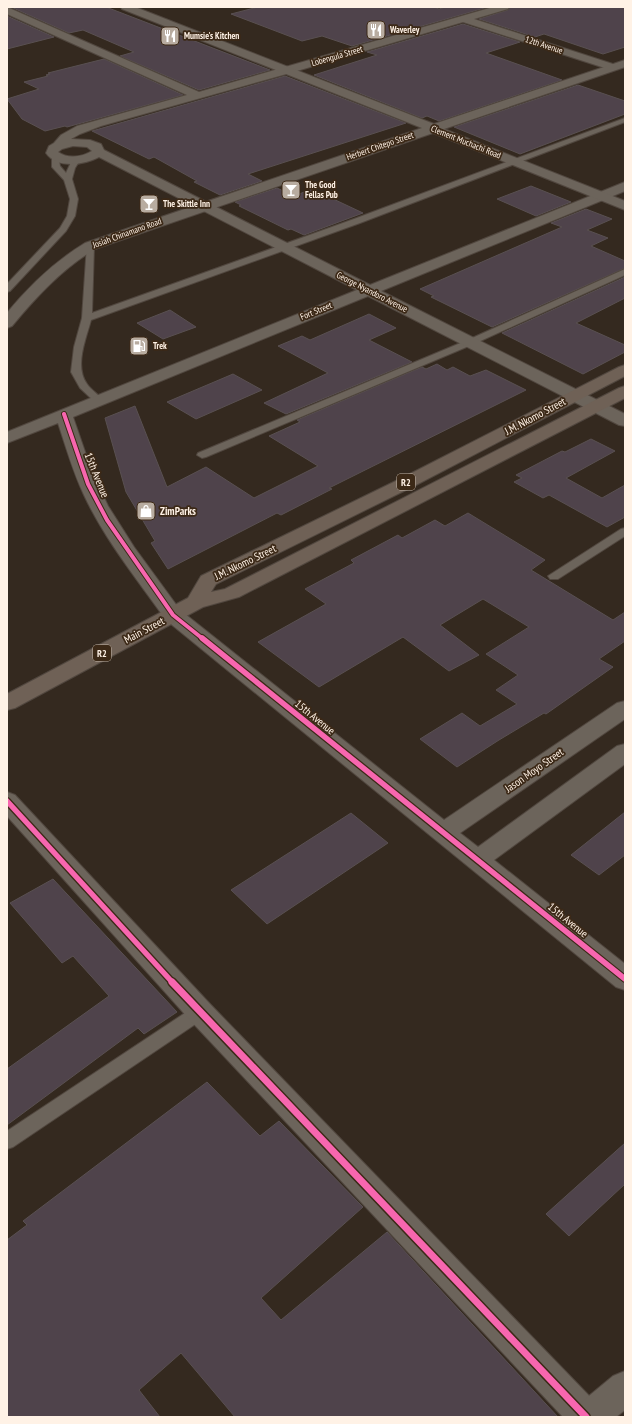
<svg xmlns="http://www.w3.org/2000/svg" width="632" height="1424" viewBox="0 0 632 1424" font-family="'PT Sans Narrow',sans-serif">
<rect width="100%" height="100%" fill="#34291f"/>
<path fill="#4f434b" stroke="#595051" d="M11,7H106L270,70L199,90L120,56L134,52L83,30L69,33Z
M258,7H434L439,9L445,7H488L352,46L322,36L302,41L231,14Z
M510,7H625V47L603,54L544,34L535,37L479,19L508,10Z
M7,16L54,37L7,49Z
M463,24L520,42L486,53L562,80L439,121L427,116L422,118L314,75L377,55L367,52Z
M104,59L183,95L67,127L65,126L45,131L22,119L7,99L39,89L24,82L48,76L46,75L50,74L48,73Z
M285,76L406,123L248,174L262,181L220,195L194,182L197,181L154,157L149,159L92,131Z
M578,85L625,101V114L520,154L454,127Z
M531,186L571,202L536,216L497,199Z
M277,188L294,196L312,189L363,213L304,235L291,229L288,230L239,206L241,205L235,202Z
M586,209L612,219L587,230L608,238L591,246L625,261V268L492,327L431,297L434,296L420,289L562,227L551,223Z
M625,277V298L576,323L625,345V352L583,374L502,333Z
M170,310L196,327L163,339L137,323Z
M369,314L396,328L369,340L412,362L286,414L264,403L328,373L278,346L302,336L310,340Z
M437,364L447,370L453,367L470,376L486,370L526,390L329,488L332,489L281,515L277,513L168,569L151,543L155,541L126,492L105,418L135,406L167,487L206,467L254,498L318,466L269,436L300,422L297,420L422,367L426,369Z
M233,374L262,390L196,419L167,402Z
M591,439L615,451L566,478L602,498L625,485V517L607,527L549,495L543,498L514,482L522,478L516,475L562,451L565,452Z
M468,513L545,560L531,570L613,620L625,612V641L599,659L613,667L546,714L544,713L499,740L457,767L420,739L462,713L480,726L517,704L496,690L518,675L486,654L529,627L483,599L440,625L479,655L449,671L403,637L319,687L258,642L326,604L305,589L354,563L351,560L398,535L402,538L435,520L445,526Z
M625,812V855L599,875L571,855Z
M351,813L388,843L267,924L231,890Z
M53,879L177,1012L144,1034L138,1028L7,1125V1069L109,996L73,956L62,963L10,903Z
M207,1082L260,1136L279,1121L363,1207L261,1298L281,1320L387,1232L558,1417H235L181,1353L139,1390L160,1417H7V1240L27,1225L23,1221Z
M625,1143V1184L569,1236L546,1214Z"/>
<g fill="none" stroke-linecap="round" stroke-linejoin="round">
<g stroke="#51473f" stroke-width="2">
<path id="lane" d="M625,118V122L360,223L91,320C86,339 74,366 87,384C91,390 98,394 103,400L101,402H95L80,388L71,372L74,347L82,318L87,244H93L94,246L92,313L354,219Z
M52,154H58L60,166L66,173L73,158H79L80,160L75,168L72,179L78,199L75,216L66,231L10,291L7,292V284L60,228L67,216L70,199L64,180L52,167Z
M625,269V275L476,343L206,457L202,458L197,455L198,453L470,339Z
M625,528V536L558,579H550L548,576L621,529Z
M200,1005L206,1007L208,1012L206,1017L13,1147L7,1149V1131L194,1007Z"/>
</g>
<g stroke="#51473f" stroke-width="2">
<path id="street" d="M7,7L199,92L493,7H509L508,9L474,19L616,65L617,67L612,70L608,69L463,22L290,73L101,126L80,134L71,139L90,140L101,144L104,150L370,285L625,182V191L381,291L625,414V426L619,425L368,296L73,417L92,472L108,506L134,547L180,610L444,820L617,703L625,701V719L460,833L478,847L617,746L625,744V764L494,860L625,964V990L616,987L166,620C137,579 105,540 84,495C73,472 66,447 58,423L7,443V432L357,290L99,157C84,165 57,169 46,153L49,146L54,143L61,135L77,126L187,95L7,14ZM73,146L87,147L92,151C82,157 68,159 58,152L62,149Z
M7,792L15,795L210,1004L598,1405L603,1417H563L190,1020L7,816Z"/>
</g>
<g stroke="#51473f" stroke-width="2">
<path id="secondary" d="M121,7H135L434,124L625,60V67L444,129L625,201V210L433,133L95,249C62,269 37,296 12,326L7,328V313C30,285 54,262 85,243L422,128L122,9Z
M625,1371V1410L616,1417H573L578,1405L613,1376Z"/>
</g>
<g stroke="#51473f" stroke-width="2">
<path id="highway" d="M625,365V376L416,485L216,584L211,592L225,589L619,388L625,386V398L239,597L203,607L15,708L7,710V694L188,598L201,576L404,477L619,367Z"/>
</g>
<use href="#lane" fill="#6c645b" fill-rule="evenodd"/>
<use href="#street" fill="#6c645b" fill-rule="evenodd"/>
<use href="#secondary" fill="#6c645b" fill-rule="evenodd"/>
<use href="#highway" fill="#6f6156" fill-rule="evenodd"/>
<g stroke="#3c2917" stroke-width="6">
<path id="cycleway-far2" d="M64,414L88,484L107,520L173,615L203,639"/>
</g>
<g stroke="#3c2917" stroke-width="8">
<path id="cycleway-far1" d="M202,638L625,979
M7,801L173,983"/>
</g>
<g stroke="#3c2917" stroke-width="10">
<path id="cycleway" d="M172,982L586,1417"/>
</g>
<use href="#cycleway-far2" stroke="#f766af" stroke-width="4"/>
<use href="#cycleway-far1" stroke="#f766af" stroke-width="5.5"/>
<use href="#cycleway" stroke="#f766af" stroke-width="7"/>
</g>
<defs>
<g id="restaurant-square" transform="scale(1)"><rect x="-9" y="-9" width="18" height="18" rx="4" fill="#b8aca0" stroke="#3c2917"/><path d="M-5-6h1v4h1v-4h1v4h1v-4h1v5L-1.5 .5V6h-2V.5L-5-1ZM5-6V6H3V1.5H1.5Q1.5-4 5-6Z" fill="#fff"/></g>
<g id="bar-square" transform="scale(1)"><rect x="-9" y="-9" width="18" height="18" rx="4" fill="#b8aca0" stroke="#3c2917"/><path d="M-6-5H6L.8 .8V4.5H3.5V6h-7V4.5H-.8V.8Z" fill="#fff"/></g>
<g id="fuel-square" transform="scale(1)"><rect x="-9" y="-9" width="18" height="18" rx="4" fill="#b8aca0" stroke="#3c2917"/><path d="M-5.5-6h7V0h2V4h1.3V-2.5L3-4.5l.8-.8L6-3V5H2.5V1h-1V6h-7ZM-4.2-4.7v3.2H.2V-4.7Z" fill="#fff"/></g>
<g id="shop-square" transform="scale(1)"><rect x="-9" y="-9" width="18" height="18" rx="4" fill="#b8aca0" stroke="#3c2917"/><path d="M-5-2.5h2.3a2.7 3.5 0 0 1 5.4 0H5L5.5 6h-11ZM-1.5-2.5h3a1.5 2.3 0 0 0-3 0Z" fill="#fff"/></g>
</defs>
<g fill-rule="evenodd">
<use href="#restaurant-square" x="376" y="30"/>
<use href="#restaurant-square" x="170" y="36"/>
<use href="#bar-square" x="291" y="190"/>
<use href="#bar-square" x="149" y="204"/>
<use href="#fuel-square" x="139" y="346"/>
<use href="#shop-square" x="146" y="511"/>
</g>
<g text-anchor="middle" stroke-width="3.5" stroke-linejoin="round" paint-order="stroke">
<g font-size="9" font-weight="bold" fill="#fff2e6" stroke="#3c2917" text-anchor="start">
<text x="390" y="33">Waverley</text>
<text x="184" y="39">Mumsie's Kitchen</text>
<text x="305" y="188">The Good<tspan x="305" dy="10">Fellas Pub</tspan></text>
<text x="163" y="207">The Skittle Inn</text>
<text x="153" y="349">Trek</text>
</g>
<g font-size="9" fill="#fff2e6" stroke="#3c2917">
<text transform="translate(544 45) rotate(18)" y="3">12th Avenue</text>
<text transform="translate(337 56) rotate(-16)" y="3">Lobengula Street</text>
<text transform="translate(466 142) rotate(22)" y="3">Clement Muchachi Road</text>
<text transform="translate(380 146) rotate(-19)" y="3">Herbert Chitepo Street</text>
<text transform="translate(127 233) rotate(-20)" y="3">Josiah Chinamano Road</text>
<text transform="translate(372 292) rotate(27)" y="3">George Nyandoro Avenue</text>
<text transform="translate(316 311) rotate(-22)" y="3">Fort Street</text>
</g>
<g fill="#3c2917" stroke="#c4b6a8" stroke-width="1">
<rect x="397" y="474" width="18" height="16" rx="3"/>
<rect x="93" y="645" width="18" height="16" rx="3"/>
</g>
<g font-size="10" font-weight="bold" fill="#fff2e6">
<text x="406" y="486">R2</text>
<text x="102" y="657">R2</text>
</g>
<g font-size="11" fill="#fff2e6" stroke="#3c2917">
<text transform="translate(535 416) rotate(-28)" y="4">J.M. Nkomo Street</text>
<text transform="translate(97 475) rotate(68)" y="4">15th Avenue</text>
<text transform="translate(245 562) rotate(-26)" y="4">J.M. Nkomo Street</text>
<text transform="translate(144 630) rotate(-28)" y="4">Main Street</text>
<text transform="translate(315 717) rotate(39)" y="4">15th Avenue</text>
<text transform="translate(534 770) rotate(-35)" y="4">Jason Moyo Street</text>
<text transform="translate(568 920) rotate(39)" y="4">15th Avenue</text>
</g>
<g font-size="11" font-weight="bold" fill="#fff2e6" stroke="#3c2917" text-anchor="start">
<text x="160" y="515">ZimParks</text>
</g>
</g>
<rect width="632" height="1424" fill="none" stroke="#fff2e6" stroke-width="16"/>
</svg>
